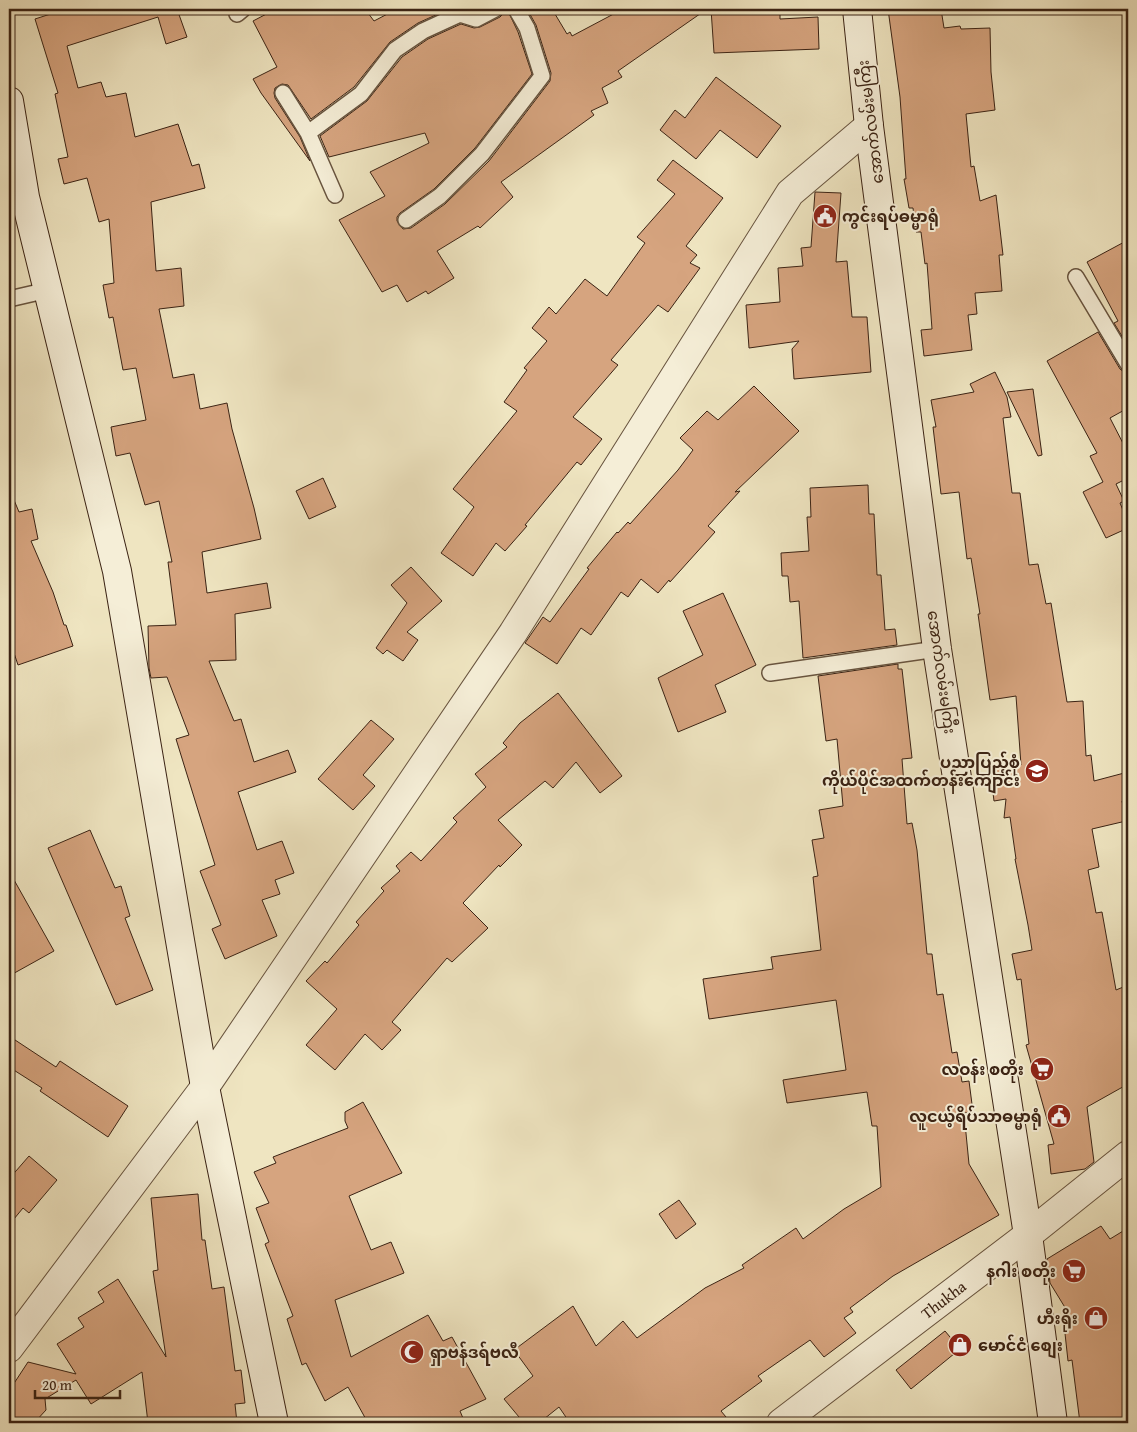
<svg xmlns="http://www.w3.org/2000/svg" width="1137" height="1432" viewBox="0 0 1137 1432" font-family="'Gentium Book Plus','Noto Sans Myanmar',serif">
<rect width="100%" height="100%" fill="#efe5c1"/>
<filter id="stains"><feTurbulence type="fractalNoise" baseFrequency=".004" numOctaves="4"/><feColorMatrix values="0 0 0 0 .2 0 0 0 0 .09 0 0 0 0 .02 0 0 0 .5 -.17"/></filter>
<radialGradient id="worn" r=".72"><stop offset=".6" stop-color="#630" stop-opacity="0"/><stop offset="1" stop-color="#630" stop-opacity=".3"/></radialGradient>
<path fill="#d6a47f" stroke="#3b2314" d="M66,9H177L187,37L166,44L158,17L67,46L78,88L101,82L106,97L126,93L135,137L178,124L192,166L199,164L205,188L151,202L156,271L181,268L184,306L159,309L173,378L194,374L200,409L227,403L232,429L254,508L261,539L202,552L207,593L267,583L271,608L235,614L236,660L209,661L234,721L241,719L254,762L288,750L296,772L238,792L257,850L282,841L294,873L275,880L280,894L262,900L277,936L225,959L212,929L221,925L200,871L215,865L176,739L189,735L167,677L151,678L149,668L148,626L176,625L168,562H172L159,501L145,505L130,453L116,456L111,427L146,420L136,368L123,370L113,317L109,318L103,285L114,283L109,219L99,222L87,178L64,184L58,159L68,157L55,94L58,93L35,19Z
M276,9H365L374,21L397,9H449L418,23L390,42L354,87L311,119L288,85L282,84L275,88L274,93L275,98L300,137L310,161L261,93L253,79L277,67L253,21Z
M504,9H507L518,32L532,74L475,148L434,189L400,213L397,217V221L403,229L411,228L445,204L489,161L550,81L551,73L536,25L527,9H552L567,34L570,32L572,36L623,9H707L618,71L622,77L602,88L608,103L591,111L594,115L501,182L513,197L480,228L478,226L437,251L454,278L428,294L426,291L407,302L397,285L382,292L339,220L385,196L370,172L429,143L425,133L329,157L320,136L367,101L402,57L428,39L461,24L474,28L480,27L500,17L503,14Z
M711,9H780V19L818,17L819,49L714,53Z
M888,9H941L944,28L960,26L961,29L990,28L991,72L995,110L966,114L971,167L974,166L980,201L996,195L1003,255H999L1002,291L975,293L977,314L968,315L972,350L924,356L921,330L932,329L927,263L925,264L921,232H916L913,208H909L904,179H906L900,97Z
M716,77L781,126L757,158L720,130L696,159L660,130L675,110L685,118Z
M673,160L723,198L686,246L697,255L690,263L700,268L668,312L658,305L611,360L618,365L573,417L602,439L581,465L577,462L525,525L527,526L505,551L496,543L473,576L441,553L474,507L453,489L517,411L504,402L527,370L524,368L547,341L532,328L549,307L556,314L585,279L607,296L645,243L637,237L675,194L657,180Z
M815,192L841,193L836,262L847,261L852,317H867L871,372L794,379L792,349L799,341L749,348L746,305L780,302L778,268L803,266L801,248L811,247Z
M1128,240V346L1114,323L1118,321L1087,262Z
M1098,332L1120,369L1124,372L1128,373V408L1110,418L1128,453V478L1116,484L1124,501L1120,503L1128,522V528L1106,538L1083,492L1103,482L1090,456L1097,453L1047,361Z
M995,372L1007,397L1011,417L1003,418L1012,493H1020L1029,565L1038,564L1046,604L1051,603L1067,702L1083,701L1086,756L1091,755L1094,781L1128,772V799L1122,801L1126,821L1092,829L1099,867L1088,870L1096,913L1102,912L1116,990L1128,985V1084L1087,1107L1094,1162L1085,1169L1051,1174L1048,1145L1054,1144L1026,1045L1029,1044L1021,979L1017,980L1012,954L1032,950L1028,925L1015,859H1016L1010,817L1004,818L1006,799L994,801L990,769L1021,765L1016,696L990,700L978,614H980L971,558L967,559L959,492L941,494L933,427H936L931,400L974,392L970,384Z
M754,386L799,431L735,492L740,491L708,526L715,532L670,582L669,580L658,593L641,579L628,597L621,592L591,635L581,628L557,664L525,643L543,617L550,622L589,569L587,568L617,532L618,533L628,522L630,524L678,470L693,450L680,438L707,411L718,420Z
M1033,389L1042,455L1038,456L1007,392Z
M323,478L336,507L309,519L296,491Z
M868,485L869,514H874L877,575H881L885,630L895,629L897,645L803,658L799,601L790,602L788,576H782L781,553L809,551L807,517H811L810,488Z
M9,488L19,512L32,509L38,539L31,541L53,592L64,625H66L73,646L18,665L9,638Z
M411,567L442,601L407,632L418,640L403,661L387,650L383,654L376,648L407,603L391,585Z
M723,593L756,665L715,685L726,712L678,732L658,678L703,655L683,611Z
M898,664V669H902L912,758L902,759L907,824L912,823L917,850L927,954H932L937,995L943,994L952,1053L957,1052L962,1082L969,1081L973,1112L964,1113L969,1164L999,1215L893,1276L850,1308L853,1312L844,1318L856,1333L824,1357L810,1340L758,1376L762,1381L721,1411L731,1423H570L559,1407L539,1423H524L504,1399L533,1376L514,1350L573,1306L596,1346L623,1321L637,1338L705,1288L744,1268L742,1265L796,1228L803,1239L844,1209L881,1187L877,1126H872L867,1092L787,1103L783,1080L846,1070L836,1000L709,1019L703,979L773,969L771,957L821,950L813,877L818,876L812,840L824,838L819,810L843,806L837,739L826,741L818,676Z
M558,693L622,776L600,793L576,762L553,788L545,781L498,820L522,845L500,867L499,865L463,903L488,928L452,962L447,958L392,1022L401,1030L382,1050L365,1034L335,1070L306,1045L337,1009L306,981L325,961L327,963L359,925L356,922L384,891L381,888L400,871L396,866L411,852L421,861L457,822L453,818L486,787L475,774L507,747L503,743L520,723Z
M371,720L394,739L363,775L375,786L353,810L318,779Z
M90,830L115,888L121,886L130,916L125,918L153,990L116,1005L48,848Z
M9,871L54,951L9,976Z
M9,1036L56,1067L60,1061L128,1106L108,1137L40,1091L42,1088L9,1067Z
M363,1102L402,1173L349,1196L371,1250L391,1242L404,1273L335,1300L351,1357L428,1315L443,1341L452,1337L486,1399L460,1411L465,1423H368L348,1387L325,1401L306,1363L302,1365L287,1319L293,1316L265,1244L269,1242L256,1208L269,1203L254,1172L276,1163L273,1157L348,1128L345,1121V1112Z
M29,1156L57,1180L29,1213L23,1208L9,1225V1179Z
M198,1194L202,1240H205L212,1289L224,1287L235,1371L241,1370L245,1403L235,1404L237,1423H148L142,1372L91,1404L76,1380L45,1399L46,1410L34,1423H9V1391L28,1362L76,1374L57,1344L84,1327L78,1318L104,1302L98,1292L118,1279L166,1357L153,1271L158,1270L151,1198Z
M679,1200L696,1224L676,1239L659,1214Z
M1101,1226L1110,1239L1128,1228V1396L1123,1397L1128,1423H1080L1072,1360L1068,1361L1063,1315L1069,1314L1050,1283L1047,1259Z
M945,1331L960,1349L911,1389L896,1370Z"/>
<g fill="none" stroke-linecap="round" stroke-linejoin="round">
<g stroke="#68543f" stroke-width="18">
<path id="lane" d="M237,14L243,9
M283,93L308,133L335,195
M308,133L361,94L395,50L423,31L460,14L476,19L495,9
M406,220L440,196L482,154L542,76L527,28L516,9
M1076,277L1128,364
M9,299L48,290
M770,673L937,649"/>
</g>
<g stroke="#68543f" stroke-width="30">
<g id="street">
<path d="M9,1348L205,1087L513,633L790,193L869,126"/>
<path id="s1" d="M781,1423L1028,1235L1128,1155"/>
</g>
</g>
<g stroke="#3b2314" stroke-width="30">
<path id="secondary" d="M857,9L869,126L937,649L1028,1235L1053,1423
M9,101L25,197L117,571L205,1087L274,1423"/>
</g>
<use href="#lane" stroke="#f5eed7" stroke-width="15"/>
<use href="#street" stroke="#f5eed7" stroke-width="28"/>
<use href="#secondary" stroke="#f5eed7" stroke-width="28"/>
</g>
<defs>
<g id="civic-disc" transform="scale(1.25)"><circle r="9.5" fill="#8f2418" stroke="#f5eed7"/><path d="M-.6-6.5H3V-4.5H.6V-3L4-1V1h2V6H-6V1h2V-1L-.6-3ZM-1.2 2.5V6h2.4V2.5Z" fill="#fff"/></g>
<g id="school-disc" transform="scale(1.25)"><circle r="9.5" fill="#8f2418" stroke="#f5eed7"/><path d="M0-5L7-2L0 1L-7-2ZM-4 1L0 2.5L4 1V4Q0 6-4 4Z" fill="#fff"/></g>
<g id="supermarket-disc" transform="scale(1.25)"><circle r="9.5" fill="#8f2418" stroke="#f5eed7"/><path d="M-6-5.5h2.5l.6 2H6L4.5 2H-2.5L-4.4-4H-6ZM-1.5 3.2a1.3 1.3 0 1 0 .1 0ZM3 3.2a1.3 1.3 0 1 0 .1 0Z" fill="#fff"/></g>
<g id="shop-disc" transform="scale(1.25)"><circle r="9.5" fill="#8f2418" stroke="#f5eed7"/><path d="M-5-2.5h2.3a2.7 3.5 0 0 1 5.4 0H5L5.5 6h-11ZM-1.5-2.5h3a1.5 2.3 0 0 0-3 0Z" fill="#fff"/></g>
<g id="mosque-disc" transform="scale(1.25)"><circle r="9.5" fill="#8f2418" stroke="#f5eed7"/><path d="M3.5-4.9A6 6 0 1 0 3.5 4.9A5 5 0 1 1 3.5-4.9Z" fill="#fff"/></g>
</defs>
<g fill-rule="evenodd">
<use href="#civic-disc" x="825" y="216"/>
<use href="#school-disc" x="1037" y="771"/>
<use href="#supermarket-disc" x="1042" y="1069"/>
<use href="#civic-disc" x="1059" y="1116"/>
<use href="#supermarket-disc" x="1074" y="1271"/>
<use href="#shop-disc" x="1096" y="1318"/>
<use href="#shop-disc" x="960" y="1345"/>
<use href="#mosque-disc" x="412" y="1352"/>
</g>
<g text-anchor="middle" stroke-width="4" stroke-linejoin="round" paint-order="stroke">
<g font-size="16" fill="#3b2314" stroke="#f5eed7">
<text transform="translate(870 122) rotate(-97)" y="6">အောက်လမ်းမကြီး</text>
<text transform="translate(942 672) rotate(82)" y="6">အောက်လမ်းမကြီး</text>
<text dy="6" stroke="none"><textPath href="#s1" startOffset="204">Thukha</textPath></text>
</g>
<g font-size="16" font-weight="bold" fill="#3b2314" stroke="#f5eed7" text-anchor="end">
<text x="842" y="222" text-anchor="start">ကွင်းရပ်ဓမ္မာရုံ</text>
<text x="1020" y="768">ပညာပြည့်စုံ<tspan x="1020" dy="18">ကိုယ်ပိုင်အထက်တန်းကျောင်း</tspan></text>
<text x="1024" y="1075">လဝန်း စတိုး</text>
<text x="1042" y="1122">လူငယ့်ရိပ်သာဓမ္မာရုံ</text>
<text x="1056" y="1277">နဂါး စတိုး</text>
<text x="1078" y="1324">ဟီးရိုး</text>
<text x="978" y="1351" text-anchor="start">မောင်ငံ စျေး</text>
<text x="430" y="1358" text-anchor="start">ရှာဗန်ဒရ်ဗလီ</text>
</g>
</g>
<rect width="1137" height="1432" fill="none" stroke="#efe5c1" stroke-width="30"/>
<rect x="10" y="10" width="1117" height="1412" fill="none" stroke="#3b2314" stroke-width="2.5"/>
<rect x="15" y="15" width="1107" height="1402" fill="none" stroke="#3b2314"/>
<path d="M35 1390v8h85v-8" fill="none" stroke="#3b2314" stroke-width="2.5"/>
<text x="42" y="1390" font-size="15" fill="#3b2314" stroke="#f5eed7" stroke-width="4" paint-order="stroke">20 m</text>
<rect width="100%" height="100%" filter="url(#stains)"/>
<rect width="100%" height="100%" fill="url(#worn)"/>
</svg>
